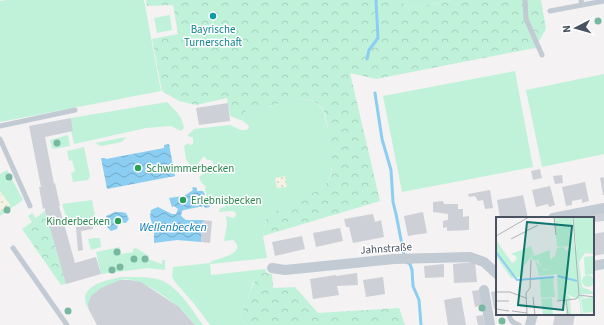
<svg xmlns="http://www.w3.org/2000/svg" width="604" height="325" viewBox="0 0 604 325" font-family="'Source Sans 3',sans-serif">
<defs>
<pattern id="forest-crowns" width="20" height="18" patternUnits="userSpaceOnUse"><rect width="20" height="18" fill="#c0f2da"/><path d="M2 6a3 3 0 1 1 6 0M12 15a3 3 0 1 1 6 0" fill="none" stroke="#a6d1be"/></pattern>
<pattern id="sand-dots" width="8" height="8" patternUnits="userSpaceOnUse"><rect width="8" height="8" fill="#f5f1e3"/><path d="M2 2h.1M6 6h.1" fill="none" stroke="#d4d1c5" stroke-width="1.8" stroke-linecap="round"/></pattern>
<pattern id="water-waves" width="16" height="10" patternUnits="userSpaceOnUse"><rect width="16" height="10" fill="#8bcef1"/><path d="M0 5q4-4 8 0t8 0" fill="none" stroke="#74aac7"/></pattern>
</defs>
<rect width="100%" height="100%" fill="#f4f2f2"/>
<path fill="#c0f2da" d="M6,0H144L161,91L0,122V1Z
M403,0H451L405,9Z
M170,15L172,30L157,33L154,18Z
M515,71L533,167L402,192L383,96Z
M604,74V154L542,167L526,90Z
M296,98C304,99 315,100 321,107C326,113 333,155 332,165C332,171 330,179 325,185C319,193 300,199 290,203C281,207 274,212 266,218L263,236L267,258L210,264L211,275L265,269L267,273L263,272L253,282L246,305L240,318L248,325H210L195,305L175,282L172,277L173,267L210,263L212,261C220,258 248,253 233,240L224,241L227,224L226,216L234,218L236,215V213L233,211L219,212L220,208L225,207L226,202L230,200V197H228L225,199L209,203L205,190L206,187L201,182L199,177L213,165V162L211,160H207L204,156L195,167H191L186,159L184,146L188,143L190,145L193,144V138L191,137L187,136L194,129L230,125L241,130H246L249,128L248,125L243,121L244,114L247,109L255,107H270L284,100Z
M167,102C176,111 182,116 184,128L181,131L171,126L146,128L74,144L71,131H73L71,118Z
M68,135L70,146L54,149L52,148L50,140Z
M126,137L122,142L101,146L95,143Z
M84,147L90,176L88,180L73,182L71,173L75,171L72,160L69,161L67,151Z
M7,170L23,200L0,216V212L10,205L0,191V174Z
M92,200L97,225L85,226L84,224L69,225L62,204Z
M94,238H100L101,247L91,250L88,239Z
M120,247L121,254L133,252V249L136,248L149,256L148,259L162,264V260H165V270L148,268L101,274L96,252Z
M122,277C133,277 153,276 163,281C180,289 192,310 203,325H195C190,319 185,312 178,307C167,297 136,275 121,280C116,282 95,305 89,310C74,287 105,280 122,277Z"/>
<path fill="url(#forest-crowns)" d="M146,0H403L405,9L451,0H541L546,29L535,48L376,79L350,73L380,201L263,236L266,218C274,212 281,207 289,203C299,199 318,192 325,185C335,174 332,160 330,147C329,138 327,115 322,108C315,98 296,97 285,100C280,102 276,105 271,106C264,109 255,107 247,109L244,114L243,121L230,116L227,98L196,105L179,101L162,91L152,39L178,34L173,5L147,6Z
M45,211L66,284L61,285L22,229L32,222L28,216L32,213L36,218Z
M263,272L272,274L273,288L295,287L318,313L399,308L405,325H248L240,318C247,303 251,287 258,273Z"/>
<path fill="url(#sand-dots)" d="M285,176L287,187L277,188L275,178Z
M0,192L10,205L0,212Z"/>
<path fill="url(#water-waves)" d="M169,144L175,176L107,189L101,158H105L106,159L164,148V145Z
M194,187L197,188V191H203L205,194L203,196H197L196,199L199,201L209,199L210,207L205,208L204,206L184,210L182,211L181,216L186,220H203L201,242L177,240L154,243V230L150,217L151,210L158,207L172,214H176L178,209L174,206L172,207L169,198L184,196L193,190L192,188Z
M115,212H121L126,213L129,219L126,223L119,222L117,229L111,231L107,227L108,220L106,216Z"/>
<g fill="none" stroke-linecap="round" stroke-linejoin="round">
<path stroke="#8bcef1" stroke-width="3" d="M367,59L369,50L378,38L376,0
M375,93L382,139L391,170L393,202L396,214L404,255
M406,262L410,264L412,270L413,286L419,300L421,325"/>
</g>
<path fill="#cdd0d6" d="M228,103L230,121L199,125L196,108Z
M71,118L73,131L45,137L54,184L55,183L60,206H59L75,263L96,257L101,274L66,284L45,211V208L43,209L39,187H41L29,126Z
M540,169L542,178L533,180L531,171Z
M562,175L563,183L555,184L553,176Z
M604,177V195H603L600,178Z
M585,182L589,201L582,203V199L572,201V205L566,206L562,187Z
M550,186L555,205L549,207L548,204L536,207L532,190Z
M490,190L493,208L485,209L483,200L478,201L475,196L469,197L468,194Z
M523,195L528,218H500L497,200Z
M443,201L444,204H458V209H463V217L469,216V230L447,231V227L443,228V221L448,220V214L433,212V202Z
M423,212L427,233L408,236L404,216Z
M604,212V221L593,222V218H588V215Z
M373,214L375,222L381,220L384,237L353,243L349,227H346L344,219Z
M203,220L212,221L210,243L201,242Z
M93,225V229L81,231L83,250L78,251L76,227Z
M340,228L343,241L316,247L313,233Z
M604,232V254L593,256V234Z
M302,236L305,249L275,256L272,242Z
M475,262L477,282L454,283L453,264Z
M444,264V277L425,278L424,266Z
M357,273L358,285L337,286L339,295L313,299L310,279L336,275V276Z
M383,277L385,294L366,297L363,280Z
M120,280H130L141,282L179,307L195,325H97L89,310L88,304L91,296L101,288Z
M479,290L482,305L475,307L472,291Z
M497,291V308L494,309L491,292Z
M461,297L466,325H448L444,300Z
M555,314H575L573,325H553Z
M483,315L485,325H478L476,316Z"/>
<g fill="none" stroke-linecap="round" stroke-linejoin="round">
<path stroke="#c2cad4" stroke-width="5" d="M525,0L526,19L542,55
M582,5L604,1
M550,11L582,5L581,0
M0,126L75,110
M0,139L30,206
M13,248L67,325
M509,314C510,321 513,323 519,325"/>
<path stroke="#c2cad4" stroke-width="10" d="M553,218L604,208
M593,266L604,264
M272,268L285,270L394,259L470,257L484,262L497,274
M484,290L490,325
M530,325L533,314"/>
</g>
<g fill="#78b7a0">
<circle cx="598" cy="21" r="3.5"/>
<circle cx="57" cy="143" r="3.5"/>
<circle cx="9" cy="177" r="3.5"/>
<circle cx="7" cy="210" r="3.5"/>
<circle cx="117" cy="252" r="3.5"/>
<circle cx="134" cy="259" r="3.5"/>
<circle cx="145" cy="259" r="3.5"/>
<circle cx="120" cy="267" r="3.5"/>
<circle cx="112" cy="270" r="3.5"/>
<circle cx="482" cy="308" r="3.5"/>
<circle cx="68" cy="311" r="3.5"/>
<circle cx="502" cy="321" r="3.5"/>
</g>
<circle fill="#0f9aa8" stroke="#fff" stroke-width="1.5" cx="213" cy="16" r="4"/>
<g fill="#2e9e5b" stroke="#fff" stroke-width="1.5">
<circle cx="138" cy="168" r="4"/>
<circle cx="183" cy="200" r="4"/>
<circle cx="118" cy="221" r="4"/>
</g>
<g text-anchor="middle" stroke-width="3" stroke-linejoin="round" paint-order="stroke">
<g font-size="11" fill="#0d838f" stroke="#fff">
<text x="213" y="33">Bayrische<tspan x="213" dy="13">Turnerschaft</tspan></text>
</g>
<g font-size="11" fill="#27864d" stroke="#fff" text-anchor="start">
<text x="146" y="172">Schwimmerbecken</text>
<text x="191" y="204">Erlebnisbecken</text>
<text x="110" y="225" text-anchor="end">Kinderbecken</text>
</g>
<g font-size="11" fill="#485260" stroke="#fff">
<text transform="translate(386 248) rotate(-4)" y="4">Jahnstraße</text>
</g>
<g font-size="12" font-style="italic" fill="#067ab6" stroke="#fff">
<text x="173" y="231">Wellenbecken</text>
</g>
</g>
<g transform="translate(496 217)">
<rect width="98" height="98" fill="#f4f2f2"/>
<path d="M58,0H76L78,29L61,30ZM77,0H98V34L81,35ZM35,29L38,39L54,33V42H57L58,47L56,53L46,52L42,43H36V35L35,42L28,38L21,45L20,39L15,37ZM98,39V57L89,58L88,40ZM86 64a6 6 0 1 1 12 0a6 6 0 1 1-12 0ZM57,61L59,80L45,81L44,62ZM69,65H75L77,80L70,77ZM98,80V95L87,96L85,82ZM56,81L57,98H47L45,82Z" fill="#c0f2da"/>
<path d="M0,23L16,46L28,38L34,41L28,49L27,60L15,61L0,39ZM80,29L81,35L98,34V37L89,36L83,45L86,70L98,75V77H83L89,81H84L86,97H98L85,98L83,82L77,80L74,65L69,66L70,77L76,82H74L75,98H70L69,85L62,83L61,57L43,59L39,42L47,53H56V41L59,39L61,31L68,30L69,33H73V30Z" fill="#c0f2da"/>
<path fill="none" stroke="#8bcef1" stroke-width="2" d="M0,35L21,63L34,62M62,59L81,64M35,62L58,60"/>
<path fill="none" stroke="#afb2b8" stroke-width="1" d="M58,0L60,18M0,19L33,0M15,22L42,8M0,75H14L30,81M83,78L98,80M37,80L39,98M70,83L72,98M0,84H13M61,84L80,82L83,78L77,0M0,92L13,94M16,94L31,96M31,98L30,76L34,71L35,43"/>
<path fill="#0f766e" fill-opacity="0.15" stroke="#0f766e" stroke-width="2" d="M31,5L76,9L67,93L22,88Z"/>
<rect width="98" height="98" fill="none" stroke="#485260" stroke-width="2"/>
</g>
<g transform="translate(576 28) rotate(264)" stroke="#ffffff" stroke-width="3" paint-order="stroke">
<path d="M0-3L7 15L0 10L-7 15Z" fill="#485260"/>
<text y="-6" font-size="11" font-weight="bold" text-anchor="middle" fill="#485260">N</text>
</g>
</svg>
